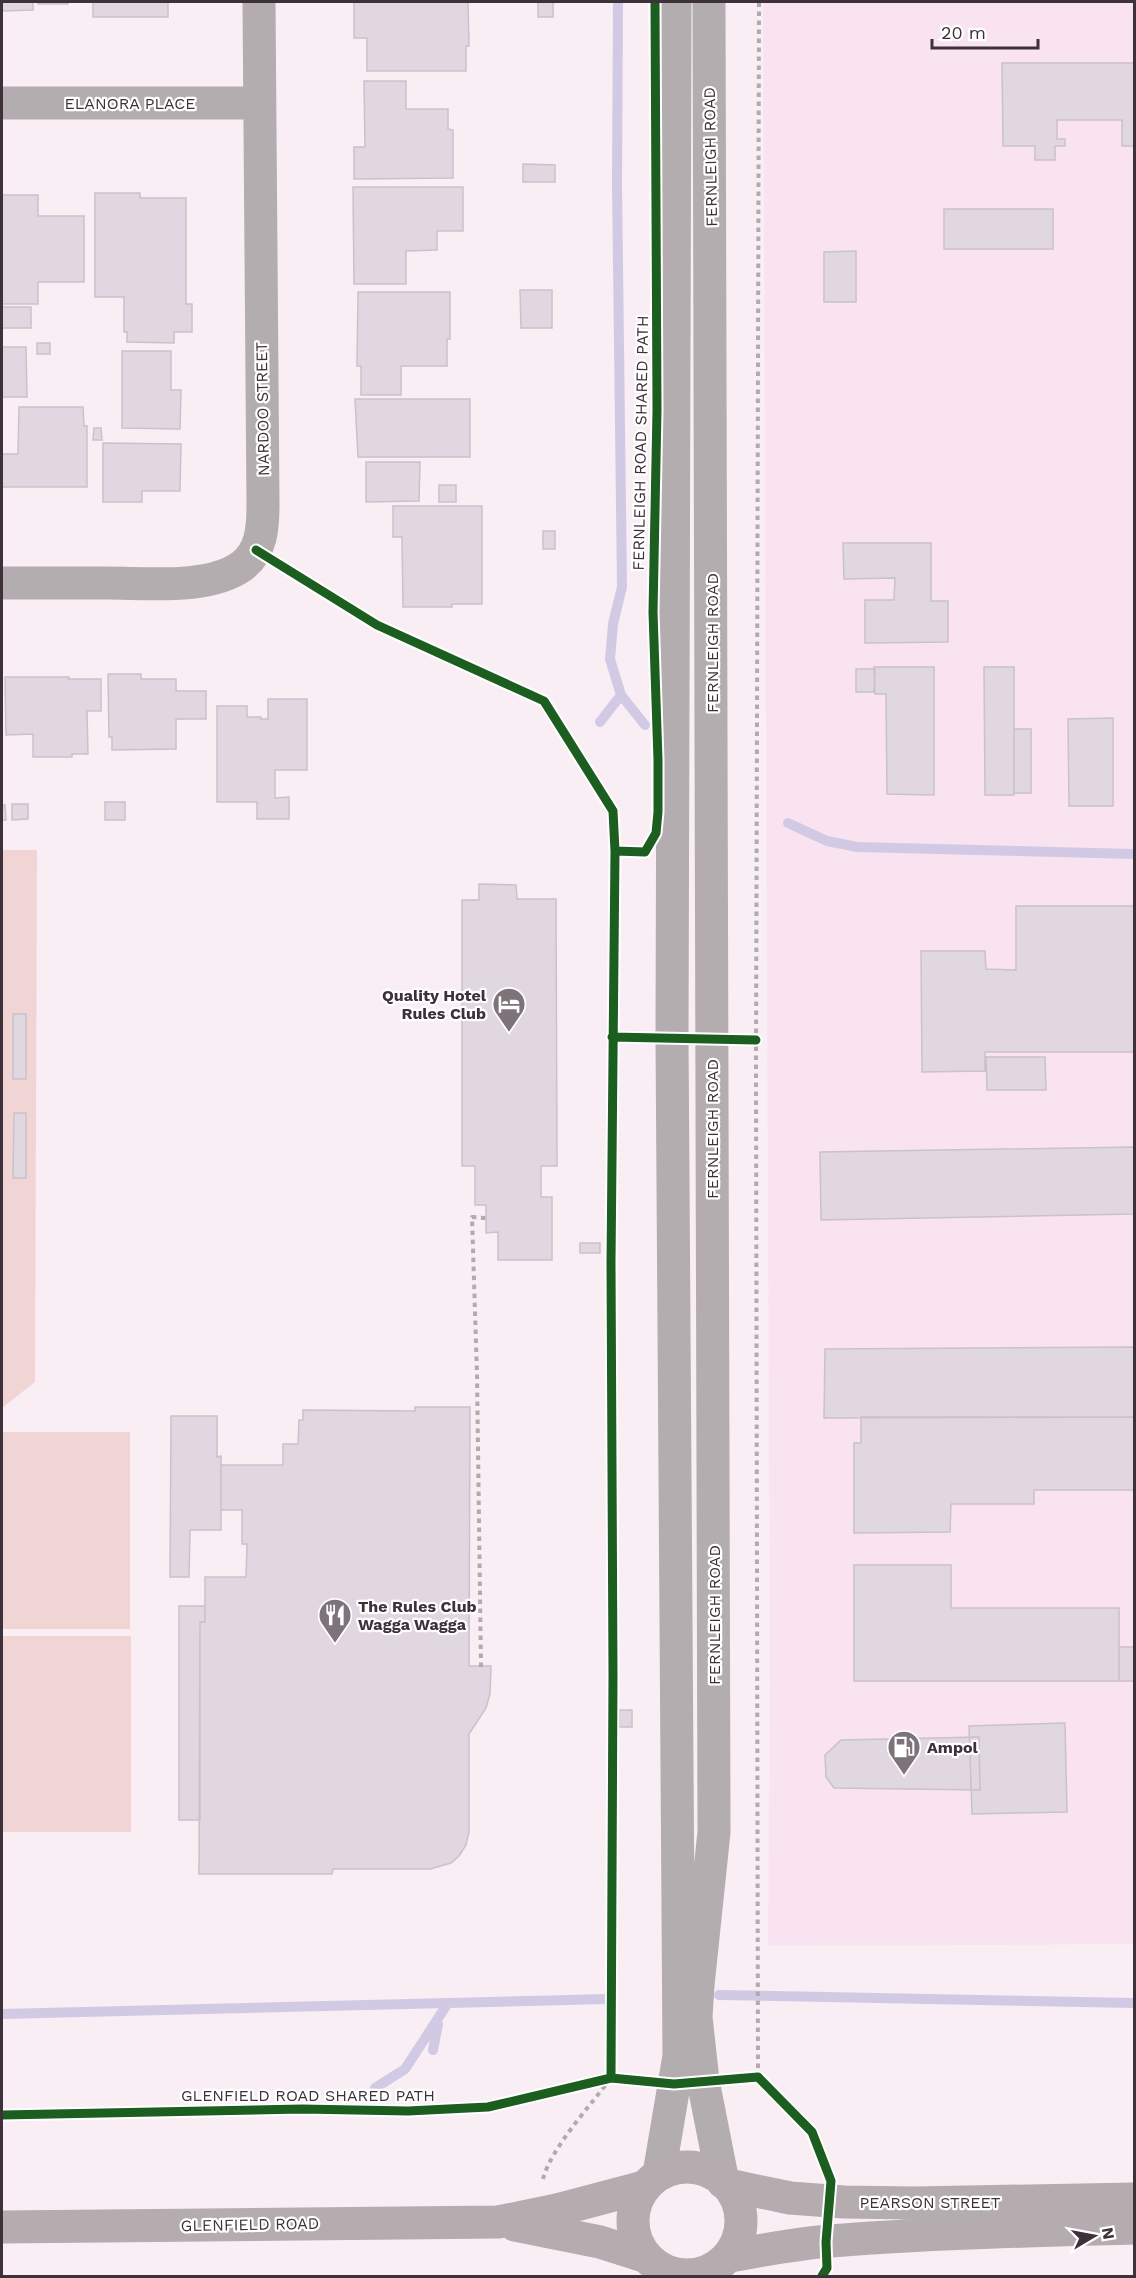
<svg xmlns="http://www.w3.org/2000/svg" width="1136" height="2278" viewBox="0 0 1136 2278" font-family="'Work Sans',sans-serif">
<rect width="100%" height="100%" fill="#f8eef4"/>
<path fill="#f9e3f1" d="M763,2H1134V1944L768,1946L770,1684Z"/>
<path fill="#f1d5d5" d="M2,850H37L35,1382L2,1408Z
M2,1432H130V1629H2Z
M2,1636H131V1832H2Z"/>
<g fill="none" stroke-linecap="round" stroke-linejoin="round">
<path stroke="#d2cae5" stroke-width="10" d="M618,2L617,184L622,587L613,624L610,659L621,695
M600,722L621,695L645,725
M788,823L827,841L857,847L1134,854
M719,1995L1134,2003
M2,2014L607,1999
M433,2050L438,2024
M375,2088L405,2069L448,2003"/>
</g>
<path fill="#e1d7e0" stroke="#cac1ca" stroke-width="1.5" d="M2,2H33V10L2,11Z
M38,2H68V4H38Z
M93,2H168V17H93Z
M354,2H468L469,46H466V71H367V38H354Z
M538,2H553V17H538Z
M1002,63H1134V146H1122V120H1057V139H1065V146H1055V160H1035V146H1003Z
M364,81H406V109H448V129L453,130V178L354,179V147H365Z
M523,164L555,165V182H523Z
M353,187H463V231H437V250L406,251V284H354Z
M95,193H140V198H186V304H192V332H174V343L127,342V332H124V297H95Z
M2,195H38V216H84V282H38V304H2Z
M944,209H1053V249H944Z
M856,251V302H824V252Z
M520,290H552V328H521Z
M358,292H450V339H447V366H401V395H361V366H357Z
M2,307H31V328H2V342Z
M37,343H50V354H37Z
M2,347H26L27,397H2Z
M122,351H171V390H181L180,429L122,428Z
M355,399H470V457H358Z
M19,407H83L84,426H87V487H2V454H18Z
M94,428H101L102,440H93Z
M103,443L181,444L180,491H142V502H103Z
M366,462H420L419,501L366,502Z
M439,485H456V502H439Z
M393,506H482V604H452V607H403L402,537H393Z
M543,531H555V549H543Z
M843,543H931V601H948V642L865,643V600H894L895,578L844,579Z
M874,667H934V795L887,794L886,694H875Z
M984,667H1014V795H985Z
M856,669H875L874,692H856Z
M108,674H141V679H176V691H206V719H176V749L112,750V737H109Z
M5,677H69L68,679H101V711H87L88,754H72V757H33V734L6,735Z
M268,699H307V770H275V798L289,797V819H257V802H217V706H247V717H261V719H268Z
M1113,718V806H1069L1068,719Z
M1014,729H1031V793H1014Z
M105,802H125V820H105Z
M12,804H28V819L12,820Z
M2,805H5L6,820H2Z
M479,884L516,885L517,899H556L557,1166H541V1197H552V1260H498V1232L486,1233V1205H475V1166H462V900H479Z
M1016,906H1134V1052H985V1071L922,1072L921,951H985L986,969L1016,970Z
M13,1014H26V1079H13Z
M986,1057H1045L1046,1090H987Z
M14,1113H26V1178H13Z
M1134,1147V1214L821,1220L820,1152Z
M580,1243H600V1253H580Z
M1134,1347V1417L824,1418L825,1349Z
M415,1407H470L469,1666H491L490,1694L486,1708L469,1734V1832L466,1845L459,1856L451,1863L430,1869H333L332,1874H199L200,1622H205V1577H246L247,1544H242V1510H221V1465H283V1444H298L299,1420H303V1410L415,1411Z
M171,1416H217V1457L221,1456V1530H190L189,1577H170Z
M861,1417H1134V1490H1034V1504H951L950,1532L854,1533V1443H861Z
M854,1565H951V1608H1119V1681H854Z
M179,1606H205V1622H200V1820H179Z
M1119,1647H1134V1681H1119Z
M619,1710H632V1727H619Z
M1065,1723L1067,1812L972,1814L969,1726Z
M979,1737L980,1790L834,1788L826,1777L825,1755L841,1740Z"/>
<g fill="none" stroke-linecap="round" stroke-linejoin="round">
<path stroke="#b1abad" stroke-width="4" stroke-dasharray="4.5 4.5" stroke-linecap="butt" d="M481,1667L477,1375L472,1217L486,1218
M758,2077L756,1070L759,2
M543,2179C551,2148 591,2105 611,2078"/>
<path stroke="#b3adaf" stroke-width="33" d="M2,103H259
M2,583C37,583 72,583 107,583C147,583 209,590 242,566C262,551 263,527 263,504L259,2"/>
<path stroke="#b3adaf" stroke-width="33" d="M709,2L714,1832L698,1985L696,2017L703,2081L723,2182
M659,2174L679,2056L672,1038L675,2
M659,2268L661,2276
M713,2276L715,2268"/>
<path stroke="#b4acae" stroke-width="33" d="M633 2221a54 54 0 1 1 108 0a54 54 0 1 1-108 0Z
M728,2185L790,2198L844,2202L915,2203L1134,2199
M515,2225L600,2242L644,2256
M2,2227L498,2222L557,2210L644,2187
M729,2256C759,2251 789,2245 819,2242C924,2233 1029,2231 1134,2228"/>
<g stroke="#fff" stroke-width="13">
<path id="cycleway" d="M256,550L377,625L544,701L613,811L615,851L611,1263L613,1675L611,2078
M615,851L645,852L656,833L658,812V760L653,612L657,410L655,2
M612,1037L756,1040
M2,2115L302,2109L408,2111L488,2107L611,2078L674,2084L758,2077L812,2132L831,2181L826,2242L827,2268L822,2276"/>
</g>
<use href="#cycleway" stroke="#1b5e20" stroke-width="9"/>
</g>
<defs>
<g id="hotel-pin" transform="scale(1.725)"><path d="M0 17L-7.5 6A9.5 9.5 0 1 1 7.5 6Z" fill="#7f737a" stroke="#fff"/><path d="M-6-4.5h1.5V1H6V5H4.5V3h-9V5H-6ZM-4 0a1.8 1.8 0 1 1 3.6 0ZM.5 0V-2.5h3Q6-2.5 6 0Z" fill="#fff"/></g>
<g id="restaurant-pin" transform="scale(1.725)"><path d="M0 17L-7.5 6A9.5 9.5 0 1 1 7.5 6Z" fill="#7f737a" stroke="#fff"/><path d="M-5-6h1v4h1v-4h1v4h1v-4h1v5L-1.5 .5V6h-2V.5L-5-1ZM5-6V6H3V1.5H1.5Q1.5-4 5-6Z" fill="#fff"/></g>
<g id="fuel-pin" transform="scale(1.725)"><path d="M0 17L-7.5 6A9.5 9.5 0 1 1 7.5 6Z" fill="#7f737a" stroke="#fff"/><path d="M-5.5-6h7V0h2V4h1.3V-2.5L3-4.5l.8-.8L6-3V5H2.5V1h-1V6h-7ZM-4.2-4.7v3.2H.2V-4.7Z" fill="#fff"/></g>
</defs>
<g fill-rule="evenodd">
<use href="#hotel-pin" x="509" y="1004"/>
<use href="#restaurant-pin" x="335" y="1615"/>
<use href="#fuel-pin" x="904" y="1747"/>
</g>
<g text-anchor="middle" stroke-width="4.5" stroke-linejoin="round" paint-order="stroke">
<g font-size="16" fill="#3e3139" stroke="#fff">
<text x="130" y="109">ELANORA PLACE</text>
<text transform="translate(710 157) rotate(-91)" y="6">FERNLEIGH ROAD</text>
<text transform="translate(262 409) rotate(-91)" y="6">NARDOO STREET</text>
<text transform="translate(640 443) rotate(-89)" y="6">FERNLEIGH ROAD SHARED PATH</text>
<text transform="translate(712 643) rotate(-90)" y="6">FERNLEIGH ROAD</text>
<text transform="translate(712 1129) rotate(-90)" y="6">FERNLEIGH ROAD</text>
<text transform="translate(714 1615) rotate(-90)" y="6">FERNLEIGH ROAD</text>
<text x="308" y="2101">GLENFIELD ROAD SHARED PATH</text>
<text x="930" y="2208">PEARSON STREET</text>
<text transform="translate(250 2224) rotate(-1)" y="6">GLENFIELD ROAD</text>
</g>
<g font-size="16" font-weight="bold" fill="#3e3139" stroke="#fff" text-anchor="start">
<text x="486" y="1001" text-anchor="end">Quality Hotel<tspan x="486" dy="18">Rules Club</tspan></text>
<text x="358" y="1612">The Rules Club<tspan x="358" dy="18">Wagga Wagga</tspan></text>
<text x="927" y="1753">Ampol</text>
</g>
</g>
<rect width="1136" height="2278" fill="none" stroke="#3e3139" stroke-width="6"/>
<g transform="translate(1094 2236) rotate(80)" stroke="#ffffff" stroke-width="4.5" paint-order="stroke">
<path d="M0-4.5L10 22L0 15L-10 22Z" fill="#3e3139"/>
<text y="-9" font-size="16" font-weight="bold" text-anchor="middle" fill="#3e3139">N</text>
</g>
<path d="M932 39v9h106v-9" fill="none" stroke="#3e3139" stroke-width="3"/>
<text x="941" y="39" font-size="18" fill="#3e3139" stroke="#ffffff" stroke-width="4.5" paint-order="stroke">20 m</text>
</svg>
